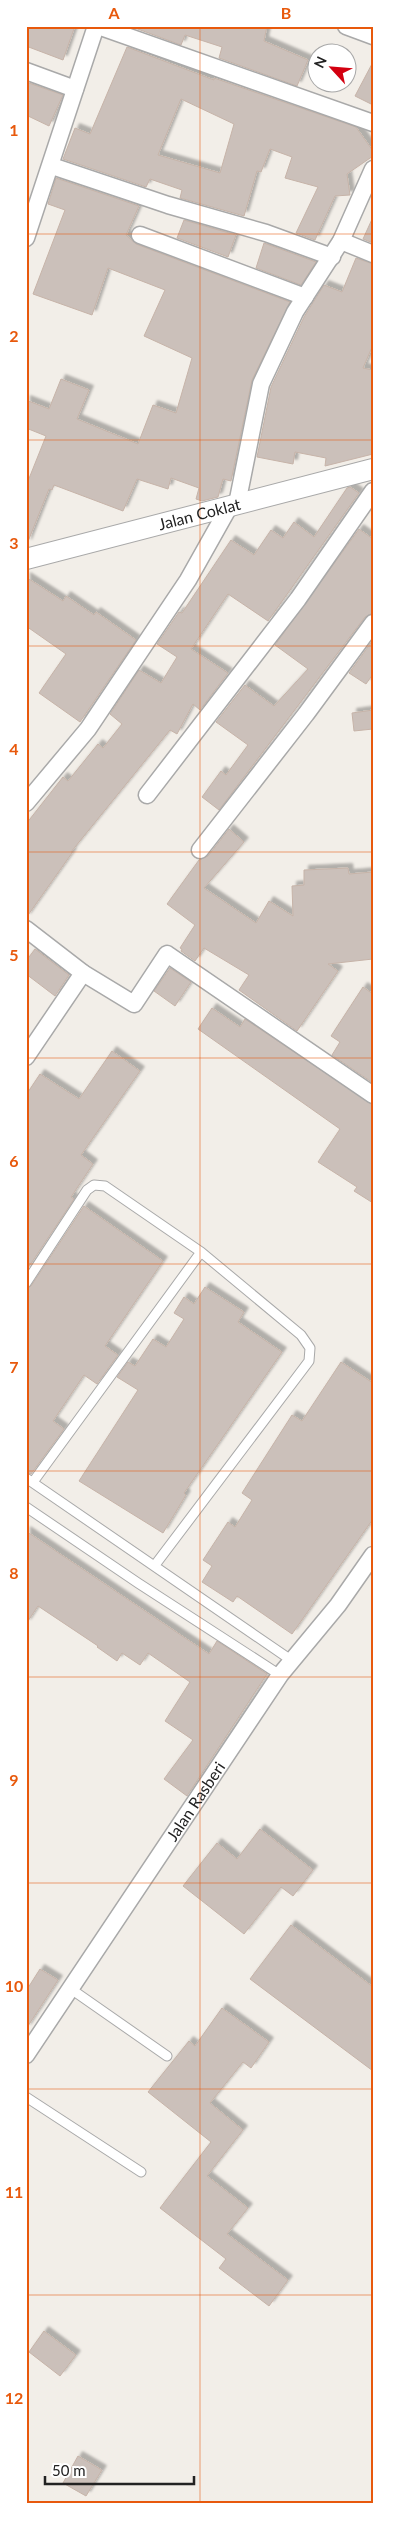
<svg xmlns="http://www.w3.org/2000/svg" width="399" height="2529" viewBox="0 0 399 2529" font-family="Lato,sans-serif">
<defs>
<filter id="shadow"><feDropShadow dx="4.5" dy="-4.5" stdDeviation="1" flood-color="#0004"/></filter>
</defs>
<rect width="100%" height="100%" fill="#f2eee8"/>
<path fill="#cbc0ba" stroke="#c6b3a8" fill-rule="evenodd" filter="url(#shadow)" d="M29,26H75L63,60L26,46V34Z
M136,26H267L264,41L308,60L297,86L219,58L222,47L185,35L181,45L135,28Z
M127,47L214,80V78L356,127L373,151V156L347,174L350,195L335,196L315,240L296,233L318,187L285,178L292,157L270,149L261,172L257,171L244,216L180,198L182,190L150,179L146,187L63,159L75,128L90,134ZM181,99L234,124L220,173L158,155Z
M373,62V105L355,96Z
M26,82L63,95L49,126L26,115Z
M56,178L139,206L126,235L136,244L290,302L252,380L231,481L223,479L218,497L202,501L196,499L199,488L171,478L168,489L137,479L123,511L54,485L52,490L49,489L27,544L26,486L46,436L26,428V400L49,409L61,379L89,390L77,419L138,444L153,405L176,413L192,358L144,336L165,290L108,268L92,315L33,294L65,210L48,204Z
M373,217V243L363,239Z
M184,220L236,235L228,257L177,238Z
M264,243L316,262L301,285L256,268Z
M356,258L373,264V345L363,368L373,370V454L325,466L326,458L295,452L293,464L257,457L271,387L304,317L324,285L342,292Z
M350,487L359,493L268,621L228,594L191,649L228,673L200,710L193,704L177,734L170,730L71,852L72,853L26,918V824L63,777L68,781L98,744L103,748L122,724L110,714L139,670L161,683L177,657L157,644L179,612L182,613L231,540L254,555L271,530L283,538L294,522L314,537L347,488Z
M359,529L373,539V613L365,617L219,810L202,797L221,771L226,775L248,745L216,722L245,685L274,706L308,669L275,645Z
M26,577L63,601L66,596L94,615L96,612L136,640L80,722L39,693L66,654L26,626Z
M373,640V674L366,684L349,673Z
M373,710V729L354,731L352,713Z
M229,829L244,842L204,888L256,923L269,901L293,916L292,886L304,885V870L348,868L349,874L373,872V959L328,964L338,971L297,1031L239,990L249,975L204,948L195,961L181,951L182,949L180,948L195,925L167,904L199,860L208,856Z
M35,949L69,975L55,996L26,974V961Z
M170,968L191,982L175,1006L154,991Z
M363,987L373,994V1083L332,1055L340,1042L331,1036Z
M212,1008L240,1027L245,1019L373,1105V1203L354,1191L357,1187L318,1162L340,1129L198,1029Z
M112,1051L140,1071L81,1155L93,1164L71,1197L74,1199L26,1271V1095L40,1074L79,1099Z
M84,1206L163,1261L105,1346L118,1355L97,1384L84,1375L53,1421L64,1429L31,1474L26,1472V1289L31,1286Z
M205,1287L244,1312L238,1322L282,1352L184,1493L186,1495L163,1533L79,1481L138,1390L117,1377L128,1362L135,1366L153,1339L166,1347L184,1319L174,1313L184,1297L194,1304Z
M341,1362L373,1383V1519L292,1634L237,1596L233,1602L202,1582L212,1566L203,1560L228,1522L235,1527L252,1500L242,1493L292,1415L302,1421Z
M26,1531L209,1654L217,1641L267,1674L187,1796L164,1779L193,1740L165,1721L190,1682L148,1653L140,1665L122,1653L117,1661L97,1647L98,1646L38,1606L26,1624Z
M260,1829L313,1870L293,1896L281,1887L244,1934L183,1886L217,1843L237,1859Z
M291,1925L373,1987V2071L250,1979Z
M40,1969L58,1980L26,2029V1991Z
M222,2008L269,2042L251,2068L243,2062L210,2103L243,2130L207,2176L248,2208L227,2234L288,2280L269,2306L219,2268L226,2259L160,2208L211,2142L148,2092L189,2041L195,2046Z
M44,2331L76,2355L60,2376L29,2352Z
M78,2456L102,2470L86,2496L63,2483Z"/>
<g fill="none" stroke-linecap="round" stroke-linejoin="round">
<g stroke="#a9a9a9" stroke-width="11">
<path id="service" d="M26,1283L87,1190L94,1185L105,1186L201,1252L301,1335L310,1348L309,1361L155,1565
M26,1478L291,1660
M33,1482L201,1252
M26,1507L138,1583L280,1675
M71,1989L167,2056
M26,2097L141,2172"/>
</g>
<g stroke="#a9a9a9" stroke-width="19">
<g id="minor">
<path d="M98,26L373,123"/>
<path d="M346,26L373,36"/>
<path d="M26,71L75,89"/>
<path d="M52,166L168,205L266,233L332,257"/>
<path d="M140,235L305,297"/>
<path d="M26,238L96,26"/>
<path d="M341,241L373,254"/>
<path d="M237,504L261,384L295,312L341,241L373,169"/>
<path d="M147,795L298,599L373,491"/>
<path d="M26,803L88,729L188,580L229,507"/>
<path d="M200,850L306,714L373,623"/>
<path d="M26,929L83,973L134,1004L167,954L373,1095"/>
<path d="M26,1057L83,973"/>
<path id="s1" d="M26,2055L280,1675L338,1605L373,1555"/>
</g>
</g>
<g stroke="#a9a9a9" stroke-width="22">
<g id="tertiary">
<path id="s2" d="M26,559L373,469"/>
</g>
</g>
<use href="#service" stroke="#fff" stroke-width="9"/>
<use href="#minor" stroke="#fff" stroke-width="16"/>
<use href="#tertiary" stroke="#fff" stroke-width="20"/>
</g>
<path fill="none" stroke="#e8590c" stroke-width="1" stroke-opacity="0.55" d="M200,26V2503M26,234H373M26,440H373M26,646H373M26,852H373M26,1058H373M26,1264H373M26,1471H373M26,1677H373M26,1883H373M26,2089H373M26,2295H373"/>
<g text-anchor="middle" stroke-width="4" stroke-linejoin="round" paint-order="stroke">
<g font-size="16" fill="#222" stroke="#fff">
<text dy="6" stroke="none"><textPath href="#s2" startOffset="179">Jalan Coklat</textPath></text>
<text dy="6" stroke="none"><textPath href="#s1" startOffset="305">Jalan Rasberi</textPath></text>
</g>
</g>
<rect width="399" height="2529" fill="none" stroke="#ffffff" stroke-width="55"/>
<g transform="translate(332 68) rotate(296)"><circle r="24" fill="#ffffff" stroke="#a7a7a7"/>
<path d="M0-4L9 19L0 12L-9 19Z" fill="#d30010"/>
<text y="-8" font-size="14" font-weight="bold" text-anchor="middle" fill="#222222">N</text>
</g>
<path d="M45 2476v8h149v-8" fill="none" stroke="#222222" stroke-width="2.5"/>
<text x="52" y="2476" font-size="15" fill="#222222" stroke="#ffffff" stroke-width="4" paint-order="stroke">50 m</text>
<rect x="28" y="28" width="344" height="2474" fill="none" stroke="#e8590c" stroke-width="2"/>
<g font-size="16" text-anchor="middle" font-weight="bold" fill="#e8590c">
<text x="114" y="19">A</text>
<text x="286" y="19">B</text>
<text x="14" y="136">1</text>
<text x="14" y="342">2</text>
<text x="14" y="549">3</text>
<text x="14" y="755">4</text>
<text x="14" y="961">5</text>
<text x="14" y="1167">6</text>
<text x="14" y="1373">7</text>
<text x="14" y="1579">8</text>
<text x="14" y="1786">9</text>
<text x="14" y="1992">10</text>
<text x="14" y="2198">11</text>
<text x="14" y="2404">12</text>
</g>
</svg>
